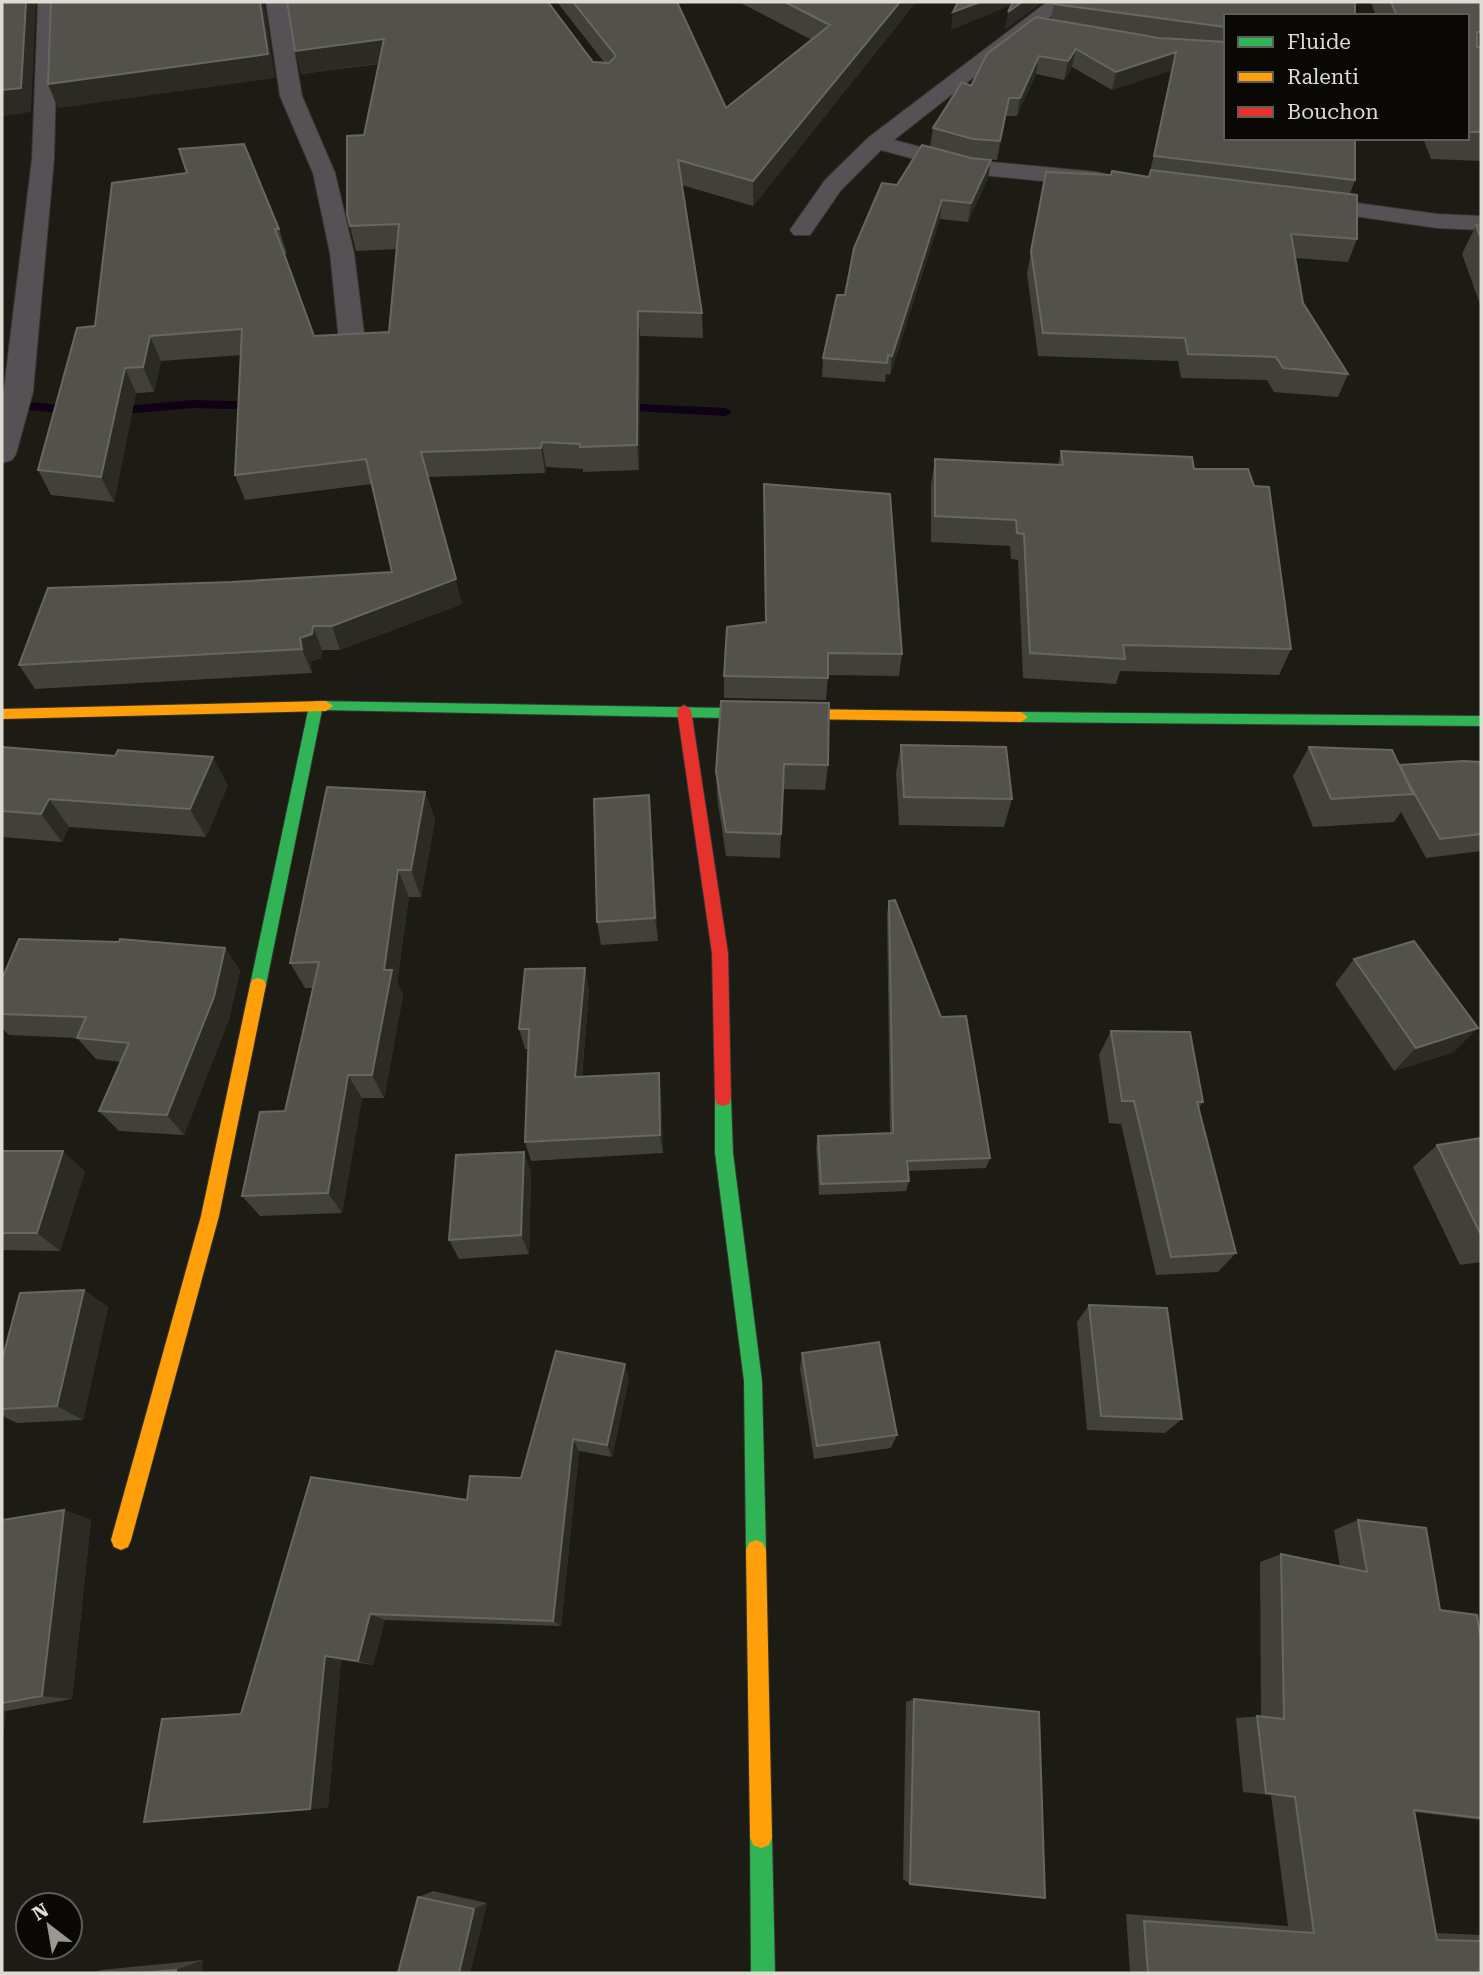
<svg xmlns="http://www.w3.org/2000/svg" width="1483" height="1975" viewBox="0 0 1483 1975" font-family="'Roboto Serif',serif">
<rect width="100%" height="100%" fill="#1c1b14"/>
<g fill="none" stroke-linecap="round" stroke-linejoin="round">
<path fill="#100215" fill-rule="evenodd" d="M2,399L76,407L82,411L76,415L2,407Z
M193,400L261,402L267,406L261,410L193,408L111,415L105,411L111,407Z
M618,403L726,408L732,412L726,416L614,410V404Z"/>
<g stroke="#363530" stroke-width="2">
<path id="street" d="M38,2H58L54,159L33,392L16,454L12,460L2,463V405L32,159Z
M266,2H286L302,96L335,173L354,253L365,341L361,347H343L339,341L330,253L313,173L280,96Z
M1047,2H1069L894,140L970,160L1097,172L1105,174L1108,179L1105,184L1097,186L969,174L881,150L841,190L810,235H794L790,230L825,180L869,137Z
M1306,196L1437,214L1481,216V230L1437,228L1298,208L1294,203L1298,198Z"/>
</g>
<g stroke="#363530" stroke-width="2">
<path id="fast" d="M316,701L726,708L733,713L726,718L322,710L266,985L264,990H252L250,985L309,706Z
M1021,712L1481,716V726L1021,722L1014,717Z
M723,1092L729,1094L731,1099L733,1153L762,1381L766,1550L763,1557L756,1560L749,1557L746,1550L744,1381L715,1153V1099L717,1094Z
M761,1826L769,1829L772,1837L775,1973H751L750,1837L753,1829Z"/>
</g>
<g stroke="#363530" stroke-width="2">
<path id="slow" d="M326,701L333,706L326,711L2,719V709Z
M726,708L1021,712L1028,717L1021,722L726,718L719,713Z
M258,978L264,980L266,985L219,1216L131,1540L128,1547L121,1550L114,1547L111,1540L201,1216L250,985L252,980Z
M756,1540L763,1543L766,1550L772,1837L769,1845L761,1848L753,1845L750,1837L746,1550L749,1543Z"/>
</g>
<g stroke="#363530" stroke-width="2">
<path id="jam" d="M684,705L691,710L728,953L731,1099L729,1104L723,1106L717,1104L715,1099L712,953L677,710Z"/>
</g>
<use href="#street" fill="#555155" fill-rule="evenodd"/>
<use href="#fast" fill="#30b455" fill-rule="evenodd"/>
<use href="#slow" fill="#ff9f0a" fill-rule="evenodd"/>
<use href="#jam" fill="#e5322d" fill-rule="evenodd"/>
</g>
<path fill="#41413a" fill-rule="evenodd" d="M287,2L593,62H604L557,2H677L726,108L812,40L739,2H916L753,206L682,185L702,313L703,338L640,336L639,470L583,472V469L546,467L545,473L427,477L462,604L340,650H322L321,658L310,662L312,673L35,689L19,665L232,582L392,572L372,484L245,500L235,475L241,355L161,361L154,392L136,393L114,502L51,495L38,470L95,326L187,173L179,149L279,229L287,254H284L314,336L389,332L397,249L356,251L347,214L379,64L301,74Z
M1371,2H1481V161L1431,159L1423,138H1467V16H1376Z
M1054,4L1226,16V138L1355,180L1350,194L1357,239L1348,262L1295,258L1303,303L1348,374L1338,397L1274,392L1267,380L1181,378L1178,361L1038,356L1027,274L1046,172L1149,177L1172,70L1112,90L1072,67L1064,80L1036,74L1017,116H1006L997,160L970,157L991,160L988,178L968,222L940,219L890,375L886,374L885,382L822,377L823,358L845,295L897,185L930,147L933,128L971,86L1051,19ZM1120,31L1176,39L1160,38Z
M1476,225L1481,226V307L1462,254Z
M1061,451L1194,469L1291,649L1279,675L1120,671L1116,684L1023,678L1018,560L1011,559L1010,546L931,542V485L935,459L1058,465Z
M764,484L902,654L899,676L828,675L826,700L724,698V676L765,622Z
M721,701L828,765L825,790L783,789L780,858L726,856L717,796L716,771Z
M901,745L1012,799L1004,827L899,825L896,773Z
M2,747L228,785L206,837L69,827L62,842L2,837Z
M1309,747L1400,765L1481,762V851L1426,858L1401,812L1394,822L1313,827L1293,776Z
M425,792L435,820L421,897H409L397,982L403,995L384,1098H362L342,1213L260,1216L242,1196L285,1111L313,988H305L290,963Z
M651,819L658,941L601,945L597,922Z
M889,901L990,1158L986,1168L908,1171L909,1181L906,1191L819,1195L816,1147L818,1136L890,1133L887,914Z
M225,948L240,971L229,1019L184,1135L119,1131L99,1111L121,1062L96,1059L77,1038L9,1035L2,1028V979Z
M1354,959L1454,1052L1394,1071L1335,984Z
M585,968L589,990L582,1077L661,1092L663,1153L531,1161L525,1142L528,1049H525L519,1029Z
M1111,1031L1203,1102L1198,1109L1236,1253L1218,1272L1156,1275L1121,1124L1109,1123L1099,1055Z
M1481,1138V1262L1460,1265L1413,1167L1437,1145Z
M2,1151L85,1171L60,1251L2,1250Z
M524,1152L531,1173L529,1254L459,1259L449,1240Z
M84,1290L108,1307L83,1420L17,1423L2,1416V1360Z
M1089,1305L1182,1419L1165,1433L1087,1430L1077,1322Z
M802,1353L897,1435L891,1448L814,1459L800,1369Z
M629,1378L612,1457L579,1451L561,1626L385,1620L373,1665L341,1660L328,1808L241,1714L467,1500L521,1478Z
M64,1510L91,1520L72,1699L6,1711L2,1746V1520Z
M1358,1520L1440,1610L1481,1641V1820L1414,1812L1436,1933L1481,1935V1973H1130L1126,1914L1288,1926L1271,1795L1243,1792L1236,1718L1261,1716L1260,1562L1281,1554L1340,1567L1334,1530Z
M914,1699L910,1884L903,1879L906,1702Z
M433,1891L487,1903L470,1973L418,1897Z
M203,1960L201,1973H91L101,1970Z"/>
<path fill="#2b2b24" d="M26,2H36L31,112L2,116V90Z
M260,2H264L275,78L58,108L48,84Z
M900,2H916L753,206V181Z
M980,2H1019L951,30L953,12Z
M1022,2H1043L1005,30L1008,12Z
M384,39L389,62L301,74L295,51Z
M1076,49L1072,67L1064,80L1068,61Z
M1176,52L1172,70L1112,90L1116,72Z
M1039,56L1036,74L1017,116L1020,98Z
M1009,98L1006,116L997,160L1000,141Z
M991,160L988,178L968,222L971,203Z
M942,200L940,219L890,375L892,356Z
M638,311L640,336L639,470L637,445Z
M150,336L161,361L154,392L143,367Z
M125,368L136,393L114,502L101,477Z
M542,442L546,467L545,473L541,448Z
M456,579L462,604L340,650L332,626Z
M313,626L322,650L321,658L310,662L312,673L302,649L300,638Z
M213,757L228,785L206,837L190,809Z
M425,792L435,820L421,897L411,870Z
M649,795L651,819L658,941L655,918Z
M49,799L69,827L62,842L41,814Z
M398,870L409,897L397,982L403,995L384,1098L372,1075L384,970Z
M225,948L240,971L229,1019L184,1135L167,1115Z
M585,968L589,990L580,1097L575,1077Z
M1478,1028L1454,1052L1394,1071L1416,1048Z
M659,1073L661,1092L663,1153L660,1135Z
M348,1075L362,1098L342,1213L328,1193Z
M63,1151L85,1171L60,1251L37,1233Z
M524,1152L531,1173L529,1254L521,1235Z
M84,1290L108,1307L83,1420L57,1406Z
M625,1364L629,1378L612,1457L607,1445Z
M573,1439L579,1451L561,1626L553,1621Z
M64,1510L91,1520L72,1699L42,1696Z
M370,1614L385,1620L373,1665L358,1661Z
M325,1656L341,1660L328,1808L310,1809Z
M2,1711H6L2,1746Z
M487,1903L470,1973H459L474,1909Z
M203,1960L201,1973H176V1970Z"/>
<path fill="#52514b" stroke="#676760" stroke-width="2" d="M2,2H26L21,88L2,90Z
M51,2H260L268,54L48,84Z
M287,2H548L593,62L609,63L616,56L573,2H677L726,108L830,25L785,2H900L753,181L678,160L702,313L638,311L637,445L580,447V444L542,442L541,448L421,452L456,579L332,626H313L312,634L300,638L302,649L19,665L48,588L232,582L392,572L366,459L235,475L242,329L150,336L143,367L125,368L101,477L38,470L77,328L95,326L112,183L187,173L179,149L244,144L279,229H275L314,336L389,332L399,224L350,226L347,214V136L364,135L384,39L295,51Z
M958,2H980L953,12Z
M1013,2H1022L1008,12Z
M1056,2H1355V16H1226V27L1054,4Z
M1391,2H1481V32H1477V47H1481V132H1467V16H1397Z
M1036,17L1160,38L1226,42V138H1355V180L1154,156L1176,52L1116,72L1076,49L1068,61L1039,56L1020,98H1009L1000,141L973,139L933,128L962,82L971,86L987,54Z
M922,145L971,158L991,160L971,203L942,200L892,356L888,355L887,363L823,358L837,295H845L854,248L882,183L897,185Z
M1151,170L1357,195V239L1291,234L1303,303L1348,374L1283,368L1276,357L1188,354L1185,338L1043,333L1031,251L1046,172L1111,175L1112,171L1149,177Z
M1476,225L1481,226V239Z
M1061,451L1192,457L1194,469H1248L1254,486L1269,487L1291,649L1123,645L1125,659L1030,653L1024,534L1017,533L1016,520L935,516V459L1063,465Z
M764,484L890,494L902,654L828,653V678L724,676L727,627L766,622Z
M721,701L829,703L828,765L784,764L781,834L726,832L716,771Z
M901,745L1006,747L1012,799L904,797Z
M2,747L115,756L118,750L213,757L190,809L49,799L41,814L2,811Z
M1309,747L1392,750L1413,794L1331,799Z
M1463,761L1481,762V834L1440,839L1408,782L1400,765Z
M327,787L425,792L411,870H398L384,970H392L372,1075H348L328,1193L242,1196L260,1112L285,1111L319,962L290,963Z
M649,795L655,918L597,922L594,799Z
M895,900L941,1017L966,1016L990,1158L907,1161L909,1181L821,1184L818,1136L893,1133L889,901Z
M19,939L119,942L120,939L225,948L214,997L167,1115L99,1111L129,1043L77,1038L86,1017L2,1014V979Z
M1414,941L1478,1028L1416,1048L1354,959Z
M585,968L575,1077L659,1073L660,1135L525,1142L529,1029H519L525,969Z
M1111,1031L1190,1032L1203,1102H1197L1236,1253L1171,1257L1134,1101H1122Z
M1481,1138V1235L1437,1145Z
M2,1151H63L37,1233H2Z
M524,1152L521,1235L449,1240L456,1155Z
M84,1290L57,1406L2,1409V1360L20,1293Z
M1089,1305L1167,1308L1182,1419L1101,1416Z
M879,1342L897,1435L817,1446L802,1353Z
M556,1351L625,1364L607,1445L573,1439L553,1621L370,1614L358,1661L325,1656L310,1809L144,1822L162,1719L241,1714L311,1477L467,1500L470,1476L521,1478Z
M64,1510L42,1696L2,1703V1520Z
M1358,1520L1426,1528L1440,1610L1477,1615L1481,1641V1818L1414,1810L1437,1940L1481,1941V1973H1148L1144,1921L1314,1933L1295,1797L1266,1793L1257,1716L1284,1719L1281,1554L1367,1572Z
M914,1699L1039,1712L1045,1898L910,1884Z
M418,1897L474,1909L459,1973H398Z
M176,1970V1973H139Z"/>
<rect width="1483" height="1975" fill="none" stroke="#dddcd3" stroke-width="7"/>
<rect x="1224" y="14" width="245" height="126" fill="#090804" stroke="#5e5d57" stroke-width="2"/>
<rect x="1238" y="37" width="35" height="10" fill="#30b455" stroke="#5e5d57" stroke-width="2"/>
<text x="1287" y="49" font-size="21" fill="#dddcd3">Fluide</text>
<rect x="1238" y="72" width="35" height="10" fill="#ff9f0a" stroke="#5e5d57" stroke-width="2"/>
<text x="1287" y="84" font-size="21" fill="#dddcd3">Ralenti</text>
<rect x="1238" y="107" width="35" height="10" fill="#e5322d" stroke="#5e5d57" stroke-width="2"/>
<text x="1287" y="119" font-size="21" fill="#dddcd3">Bouchon</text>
<g transform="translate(49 1926) rotate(329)"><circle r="33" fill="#090804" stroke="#5e5d57" stroke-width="2"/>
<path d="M0-5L12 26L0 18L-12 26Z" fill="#999890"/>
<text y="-10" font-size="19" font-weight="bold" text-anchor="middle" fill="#dddcd3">N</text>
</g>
</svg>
